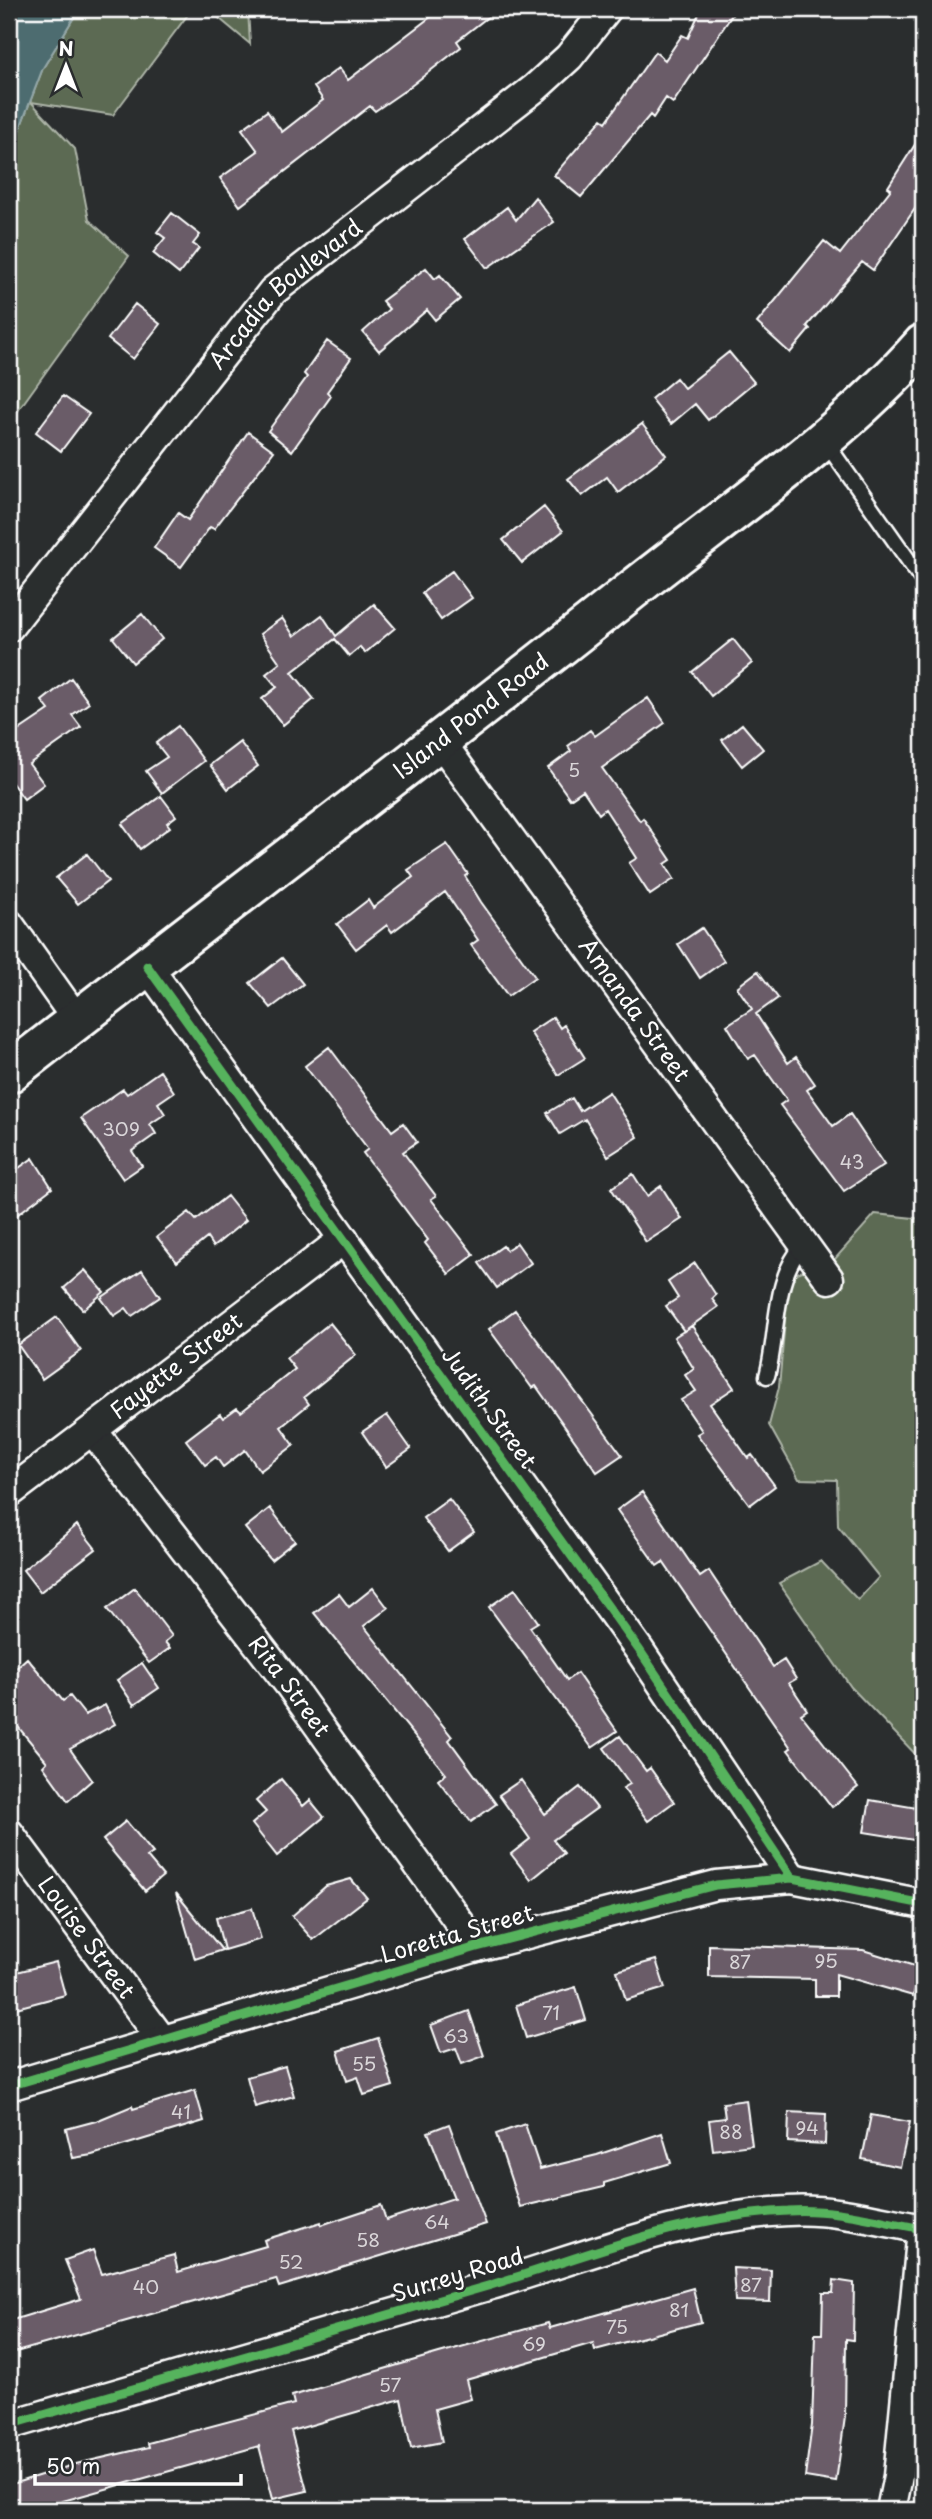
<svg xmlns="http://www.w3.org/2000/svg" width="932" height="2519" viewBox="0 0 932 2519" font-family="'Playpen Sans',sans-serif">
<rect width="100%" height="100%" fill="#2a2d2e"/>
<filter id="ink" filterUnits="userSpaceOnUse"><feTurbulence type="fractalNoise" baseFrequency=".0143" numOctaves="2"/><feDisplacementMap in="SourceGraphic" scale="14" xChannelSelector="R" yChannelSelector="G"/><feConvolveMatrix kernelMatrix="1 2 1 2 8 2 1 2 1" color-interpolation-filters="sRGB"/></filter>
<g filter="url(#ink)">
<path fill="#5c6b53" stroke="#aeb5a9" stroke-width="2" d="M79,9H192L113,115L31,102L75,149L89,220L129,256L12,419H9V157L43,68Z
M208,9H248L250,44Z
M875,1214L923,1219V1759H920L851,1687L779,1583L821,1561L858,1600L879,1577L838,1526L837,1480L799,1479L769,1425L779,1387L789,1276L835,1259Z"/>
<path fill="#4d6c6f" stroke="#94a7a9" stroke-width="2" d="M9,9H79L43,68L9,157Z"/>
<path fill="#6a5b68" stroke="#fff" stroke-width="2" d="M441,9H498L457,41L461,47L407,89L375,111L370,106L240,206L220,178L258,151L242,129L267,111L282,132L323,100L314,87L339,68L348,80Z
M701,9H736L673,103L666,98L653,118L650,115L581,197L554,175L602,119L606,122L655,52L665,60L682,35L688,38Z
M923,132V197L873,270L862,262L807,326L810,329L790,353L757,323L824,241L840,254L891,189L888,187Z
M535,197L554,222L487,268L465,239L507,207L516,220Z
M172,213L200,235L193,244L199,248L179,274L153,253L165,238L157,232Z
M426,268L435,279L440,275L460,299L435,320L427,310L379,351L363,332L389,309L382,301Z
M135,304L160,324L133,359L108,339Z
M327,341L351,358L327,392L331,396L292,451L268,431L307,377L304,374Z
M729,352L754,382L708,420L695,404L671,424L651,399L676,378L684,388Z
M63,396L89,414L61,451L36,432Z
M642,424L666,455L618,492L607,477L582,496L568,479Z
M248,432L274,451L214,529L210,527L181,567L154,548L178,513L188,520Z
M544,507L563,531L522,563L503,540Z
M452,571L472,598L441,620L422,593Z
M374,604L395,628L365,653L360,647L349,656L335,639L292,672L314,699L283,725L262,699L277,687L266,674L280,663L260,634L282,618L294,636L322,615L336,636Z
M142,614L162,639L133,663L113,638Z
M733,639L752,663L711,696L692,672Z
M71,678L89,703L72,715L81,727L29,764L44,784L24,799L9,779V737L49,710L42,701Z
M648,698L665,723L602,768L640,821L643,818L671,860L665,864L674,879L650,895L629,863L637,858L605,809L599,814L583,790L570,799L548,768L571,751L568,746L590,730L595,736Z
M742,724L763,749L742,766L722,740Z
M178,726L204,761L162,793L146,771L167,757L156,743Z
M240,742L258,766L228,789L210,765Z
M161,796L176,816L167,823L170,827L140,849L122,824Z
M447,844L468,874L465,876L481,902L535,977L508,996L471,945L478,940L445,892L392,932L387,925L356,949L337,924L368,900L373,908L413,877L408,870Z
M87,854L108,881L78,904L56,878Z
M702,928L724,961L700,978L678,944Z
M282,958L303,984L271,1008L250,983Z
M758,971L778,998L756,1014L788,1063L796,1057L815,1084L807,1090L833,1126L850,1114L884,1165L844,1191L780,1105L787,1100L755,1055L748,1059L727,1025L752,1009L737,987Z
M553,1017L560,1028L564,1025L585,1058L558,1075L530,1032Z
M329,1047L392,1131L403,1123L417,1142L403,1152L436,1196L431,1199L474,1255L449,1274L425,1243L428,1240L363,1153L368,1149L305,1066Z
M160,1071L174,1092L158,1103L165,1114L150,1124L156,1134L132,1151L142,1166L123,1179L81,1118L123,1089L127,1094Z
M609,1092L638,1137L608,1156L585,1119L560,1134L547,1113L572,1098L580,1111Z
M33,1158L52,1188L9,1221V1175Z
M633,1174L647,1196L661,1186L682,1219L646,1242L611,1188Z
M227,1196L246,1220L213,1247L207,1238L177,1262L157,1237L189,1212L196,1220Z
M517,1243L531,1263L497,1288L479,1263L503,1246L506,1250Z
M695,1263L716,1295L712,1299L718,1307L684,1331L666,1306L678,1298L668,1282Z
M85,1270L104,1292L83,1310L64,1288Z
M142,1270L160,1297L132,1316L126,1308L114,1316L101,1298Z
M515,1310L622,1455L597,1472L536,1386L532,1388L489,1329Z
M57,1317L81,1351L42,1379L18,1345Z
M330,1323L356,1355L304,1397L309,1404L281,1427L294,1445L260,1471L245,1450L223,1467L216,1457L205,1465L186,1440L220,1414L223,1418L237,1408L241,1412L295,1369L286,1358Z
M692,1326L734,1388L710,1404L748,1458L752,1455L775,1486L750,1505L697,1434L702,1431L681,1400L696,1391L685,1375L694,1369L674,1337Z
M387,1415L411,1449L386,1467L362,1432Z
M642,1492L700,1577L709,1571L773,1667L784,1660L796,1679L789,1683L807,1710L801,1714L858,1787L832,1807L788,1750L791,1748L663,1562L657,1566L617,1510Z
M449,1499L474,1532L448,1551L423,1518Z
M270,1508L295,1541L271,1560L245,1528Z
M77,1525L96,1549L40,1592L23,1570Z
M135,1588L172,1636L165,1642L170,1648L149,1663L107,1609Z
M373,1588L388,1608L364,1626L452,1737L449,1740L496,1804L471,1822L438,1780L446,1774L314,1613L339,1594L349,1607Z
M515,1589L538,1622L530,1627L567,1680L577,1673L617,1731L592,1748L489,1607Z
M27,1658L63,1701L70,1696L85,1715L105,1705L115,1724L70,1749L92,1780L68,1801L43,1766L47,1762L9,1716V1674Z
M142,1663L159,1688L134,1705L117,1680Z
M620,1736L646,1771L650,1768L674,1802L648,1821L623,1788L630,1784L604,1748Z
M281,1779L303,1806L310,1800L324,1817L277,1856L252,1824L266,1812L256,1801Z
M521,1780L545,1814L580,1787L597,1808L553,1840L564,1853L531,1880L511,1854L530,1839L499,1795Z
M870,1800L923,1809V1838L920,1841L864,1832Z
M126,1821L153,1853L147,1857L163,1876L145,1891L103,1840Z
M351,1879L367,1898L313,1940L292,1916L326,1886Z
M176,1893L222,1950L195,1959Z
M252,1908L261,1939L224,1950L216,1918Z
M709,1945L863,1950L921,1968L913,1996L836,1974V1996H815V1979L709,1977Z
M656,1960L665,1988L626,2000L617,1971Z
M56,1962L65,1995L9,2010V1974Z
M576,1987L586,2020L526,2038L516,2005Z
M469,2011L484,2056L462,2064L456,2048L441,2053L431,2025Z
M378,2038L393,2086L364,2095L358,2077L347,2081L338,2051Z
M285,2066L294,2096L255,2107L247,2077Z
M195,2090L204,2121L92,2155L73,2158L66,2129L96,2121L132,2106L133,2109Z
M746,2100L752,2145L713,2150L709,2120L725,2118L723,2103Z
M789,2112L826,2114L825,2144L788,2142Z
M871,2115L910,2122L900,2167L862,2159Z
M449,2124L486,2224L279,2287L276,2279L9,2354V2321L81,2299L65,2260L93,2250L102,2274L174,2255L178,2272L266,2246L264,2240L321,2222V2225L381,2205L386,2220L454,2198L428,2132Z
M525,2124L540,2169L597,2155L662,2133L671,2163L604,2183V2187L520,2207L496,2134Z
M733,2268L771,2270L770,2302L735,2301Z
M834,2280L854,2283L853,2340L846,2339L845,2417L836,2482L805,2477L812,2425L815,2334H822L823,2293H833Z
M693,2288L701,2322L595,2350L593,2343L466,2380L471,2399L435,2409L442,2442L411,2448L401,2399L291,2431L307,2491L273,2499L259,2446L31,2510H9V2485L76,2464L149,2447L148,2443L294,2404L292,2396L439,2353L548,2323L550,2328Z"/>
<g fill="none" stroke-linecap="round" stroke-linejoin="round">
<g stroke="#fff" stroke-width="19">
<path id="lane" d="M824,440L923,581
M767,1376C779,1332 772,1279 804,1244"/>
</g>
<g stroke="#fff" stroke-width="33">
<g id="street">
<path id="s1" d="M9,627L273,291L535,88L569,57L607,9"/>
<path id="s2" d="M440,741L829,1279"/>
<path d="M9,924L77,1020"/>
<path d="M147,966L640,1651L792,1878"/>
<path id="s3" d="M93,1431L291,1687L477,1947"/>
<path id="s4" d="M9,1493L344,1239"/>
<path id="s5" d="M9,1833L163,2041"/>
<path d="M9,2086L477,1947L716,1885L792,1878L923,1904"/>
<path d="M9,2425C170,2379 331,2333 491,2285C587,2256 686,2215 788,2211C835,2208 878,2221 923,2229"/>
<path d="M891,2510L898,2476L922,2229"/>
</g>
</g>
<g stroke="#fff" stroke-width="44">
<g id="primary">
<path id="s6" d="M9,1073C214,913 423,756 627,594C726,515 839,439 923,344"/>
</g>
</g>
<use href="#lane" stroke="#2a2d2e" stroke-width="14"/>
<use href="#street" stroke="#2a2d2e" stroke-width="28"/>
<use href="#primary" stroke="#2a2d2e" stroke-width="38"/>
<g stroke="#2a2d2e" stroke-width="13">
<path id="cycleway" d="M147,966L640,1651L792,1878
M9,2086L477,1947L716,1885L792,1878L923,1904
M9,2425C170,2379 331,2333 491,2285C587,2256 686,2215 788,2211C835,2208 878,2221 923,2229"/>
</g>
<use href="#cycleway" stroke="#56b35d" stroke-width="9"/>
</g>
</g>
<g text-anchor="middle" stroke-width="5" stroke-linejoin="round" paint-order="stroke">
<g font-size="19" fill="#dad6d9">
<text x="574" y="777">5</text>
<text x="121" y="1136">309</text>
<text x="852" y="1169">43</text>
<text x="826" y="1968">95</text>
<text x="740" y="1969">87</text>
<text x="551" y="2020">71</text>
<text x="456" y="2043">63</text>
<text x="364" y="2071">55</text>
<text x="181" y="2119">41</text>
<text x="807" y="2135">94</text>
<text x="731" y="2139">88</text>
<text x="437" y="2229">64</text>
<text x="368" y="2247">58</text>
<text x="291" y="2269">52</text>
<text x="751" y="2292">87</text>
<text x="146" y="2294">40</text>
<text x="679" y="2317">81</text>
<text x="617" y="2334">75</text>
<text x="534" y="2351">69</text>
<text x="390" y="2392">57</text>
</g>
<g font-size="23" fill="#fff" stroke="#2a2d2e">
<text dy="8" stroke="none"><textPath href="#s1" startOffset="434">Arcadia Boulevard</textPath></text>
<text dy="8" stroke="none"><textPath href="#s6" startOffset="584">Island Pond Road</textPath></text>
<text dy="8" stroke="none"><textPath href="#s2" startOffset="332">Amanda Street</textPath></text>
<text dy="8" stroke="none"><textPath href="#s4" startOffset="210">Fayette Street</textPath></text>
<text transform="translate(489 1408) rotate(54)" y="8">Judith Street</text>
<text dy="8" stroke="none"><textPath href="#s3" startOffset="322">Rita Street</textPath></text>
<text transform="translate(457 1934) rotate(-16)" y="8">Loretta Street</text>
<text dy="8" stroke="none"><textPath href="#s5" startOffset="130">Louise Street</textPath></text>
<text transform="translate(458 2275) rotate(-17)" y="8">Surrey Road</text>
</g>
</g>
<rect width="932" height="2519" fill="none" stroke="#2a2d2e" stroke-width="35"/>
<rect x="18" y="18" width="897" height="2484" fill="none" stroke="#fff" stroke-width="2.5" filter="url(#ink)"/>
<g transform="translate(66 66)" stroke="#2a2d2e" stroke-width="5" paint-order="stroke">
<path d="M0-5L12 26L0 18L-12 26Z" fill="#ffffff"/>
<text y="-10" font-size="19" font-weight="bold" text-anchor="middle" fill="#ffffff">N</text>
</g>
<path d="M35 2474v10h206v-10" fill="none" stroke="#ffffff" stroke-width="3.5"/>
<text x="46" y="2474" font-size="21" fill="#ffffff" stroke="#2a2d2e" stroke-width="5" paint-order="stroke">50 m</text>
</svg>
